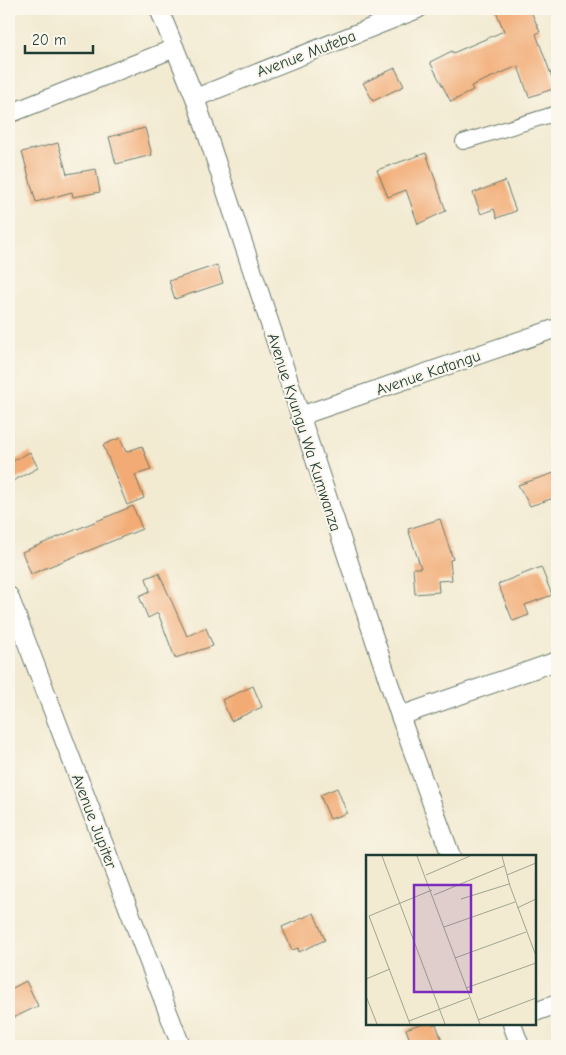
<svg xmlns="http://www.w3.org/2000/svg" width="566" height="1055" viewBox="0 0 566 1055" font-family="'Comic Neue',sans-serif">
<rect width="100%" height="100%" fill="#fbf7ec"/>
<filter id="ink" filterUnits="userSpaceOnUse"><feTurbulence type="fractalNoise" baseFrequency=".02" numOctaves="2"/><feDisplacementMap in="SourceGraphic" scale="10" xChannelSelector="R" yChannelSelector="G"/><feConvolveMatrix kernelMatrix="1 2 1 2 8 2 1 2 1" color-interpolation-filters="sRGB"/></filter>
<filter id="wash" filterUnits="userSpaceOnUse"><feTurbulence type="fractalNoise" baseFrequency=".0096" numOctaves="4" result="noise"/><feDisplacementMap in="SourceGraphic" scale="20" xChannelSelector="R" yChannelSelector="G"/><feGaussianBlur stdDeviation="1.12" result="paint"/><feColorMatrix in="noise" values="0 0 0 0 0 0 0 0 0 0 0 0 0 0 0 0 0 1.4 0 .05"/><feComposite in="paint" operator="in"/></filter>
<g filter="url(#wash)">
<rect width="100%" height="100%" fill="#f2ead1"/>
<g id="blocks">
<path fill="#f2ab74" d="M495,9H530L540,32L536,34L556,88L529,97L518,66L471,86L473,90L451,102L430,62L452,51L453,53L504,31Z
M395,68L404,86L373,101L363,83Z
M145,128L152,155L116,164L109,137Z
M58,143L67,174L96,169L100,192L73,197L72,192L36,202L22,152Z
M426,153L446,211L418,224L406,190L388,197L377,170Z
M505,181L516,211L497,218L494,209L481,214L473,193Z
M217,265L223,283L175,299L169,281Z
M120,438L126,452L142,446L151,470L135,475L144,498L127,505L103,445Z
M30,452L38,468L9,483V463Z
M557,472V497L530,506L518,485Z
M133,506L142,529L31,574L22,552Z
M440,519L453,559L450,560L452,580L438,581L439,592L415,594L413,568H421L408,529Z
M541,567L552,595L525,605L529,615L513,621L498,584Z
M159,573L187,636L206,628L213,646L175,658L158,613L148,618L139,596L150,591L146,578Z
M253,686L262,707L231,721L222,700Z
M337,788L347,813L330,819L320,795Z
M314,913L325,940L299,952L298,948L292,950L282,927Z
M26,981L38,1006L9,1020V990Z
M420,1024H436L444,1046H412L406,1029Z"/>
</g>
</g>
<g filter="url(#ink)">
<use href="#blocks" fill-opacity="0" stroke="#697a6b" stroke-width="1"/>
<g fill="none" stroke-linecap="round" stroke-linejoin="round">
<g stroke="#697a6b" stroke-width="16">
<path id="pedestrian" d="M463,142L557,113"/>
</g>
<g stroke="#697a6b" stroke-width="20">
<path id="minor" d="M159,9L195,98L400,716L451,856
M195,98L418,9
M9,114L175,48
M300,416L557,328
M9,596L181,1046
M400,716L557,661
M535,1012L557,1004
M512,1024L520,1046"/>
</g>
<use href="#pedestrian" stroke="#fff" stroke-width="14"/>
<use href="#minor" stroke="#fff" stroke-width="18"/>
</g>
</g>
<g text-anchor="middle" stroke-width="4" stroke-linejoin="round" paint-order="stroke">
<g font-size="16" fill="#1f3d34" stroke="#fbf7ec">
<text transform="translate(306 53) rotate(-21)" y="6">Avenue Muteba</text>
<text transform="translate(428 372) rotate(-19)" y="6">Avenue Katangu</text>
<text transform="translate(305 432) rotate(72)" y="6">Avenue Kyungu Wa Kumwanza</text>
<text transform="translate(95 821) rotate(69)" y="6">Avenue Jupiter</text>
</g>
</g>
<g transform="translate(366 855)">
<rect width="170" height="170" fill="#f2ead1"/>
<path fill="none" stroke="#9ea592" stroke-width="1" d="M16,1L79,169M51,1L114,169M136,1L144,31L170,101M60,20L104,1M141,20L170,8M68,40L138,11M95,44L143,29M151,53L170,44M78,72L149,47M89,103L160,77M0,124L24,114M100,133L170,108M0,141L11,169M112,165L170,143M43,166L103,143M44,169L3,61L66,35"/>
<path fill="#7b2cbf" fill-opacity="0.15" stroke="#7b2cbf" stroke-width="2.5" d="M48,30H105V137H48Z"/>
<rect width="170" height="170" fill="none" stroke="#1f3d34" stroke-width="2.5"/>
</g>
<rect width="566" height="1055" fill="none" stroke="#fbf7ec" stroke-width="30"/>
<path d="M25 45v8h68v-8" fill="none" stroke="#1f3d34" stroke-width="2.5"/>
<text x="32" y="45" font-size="15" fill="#1f3d34" stroke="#fbf7ec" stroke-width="4" paint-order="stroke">20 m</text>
</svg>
